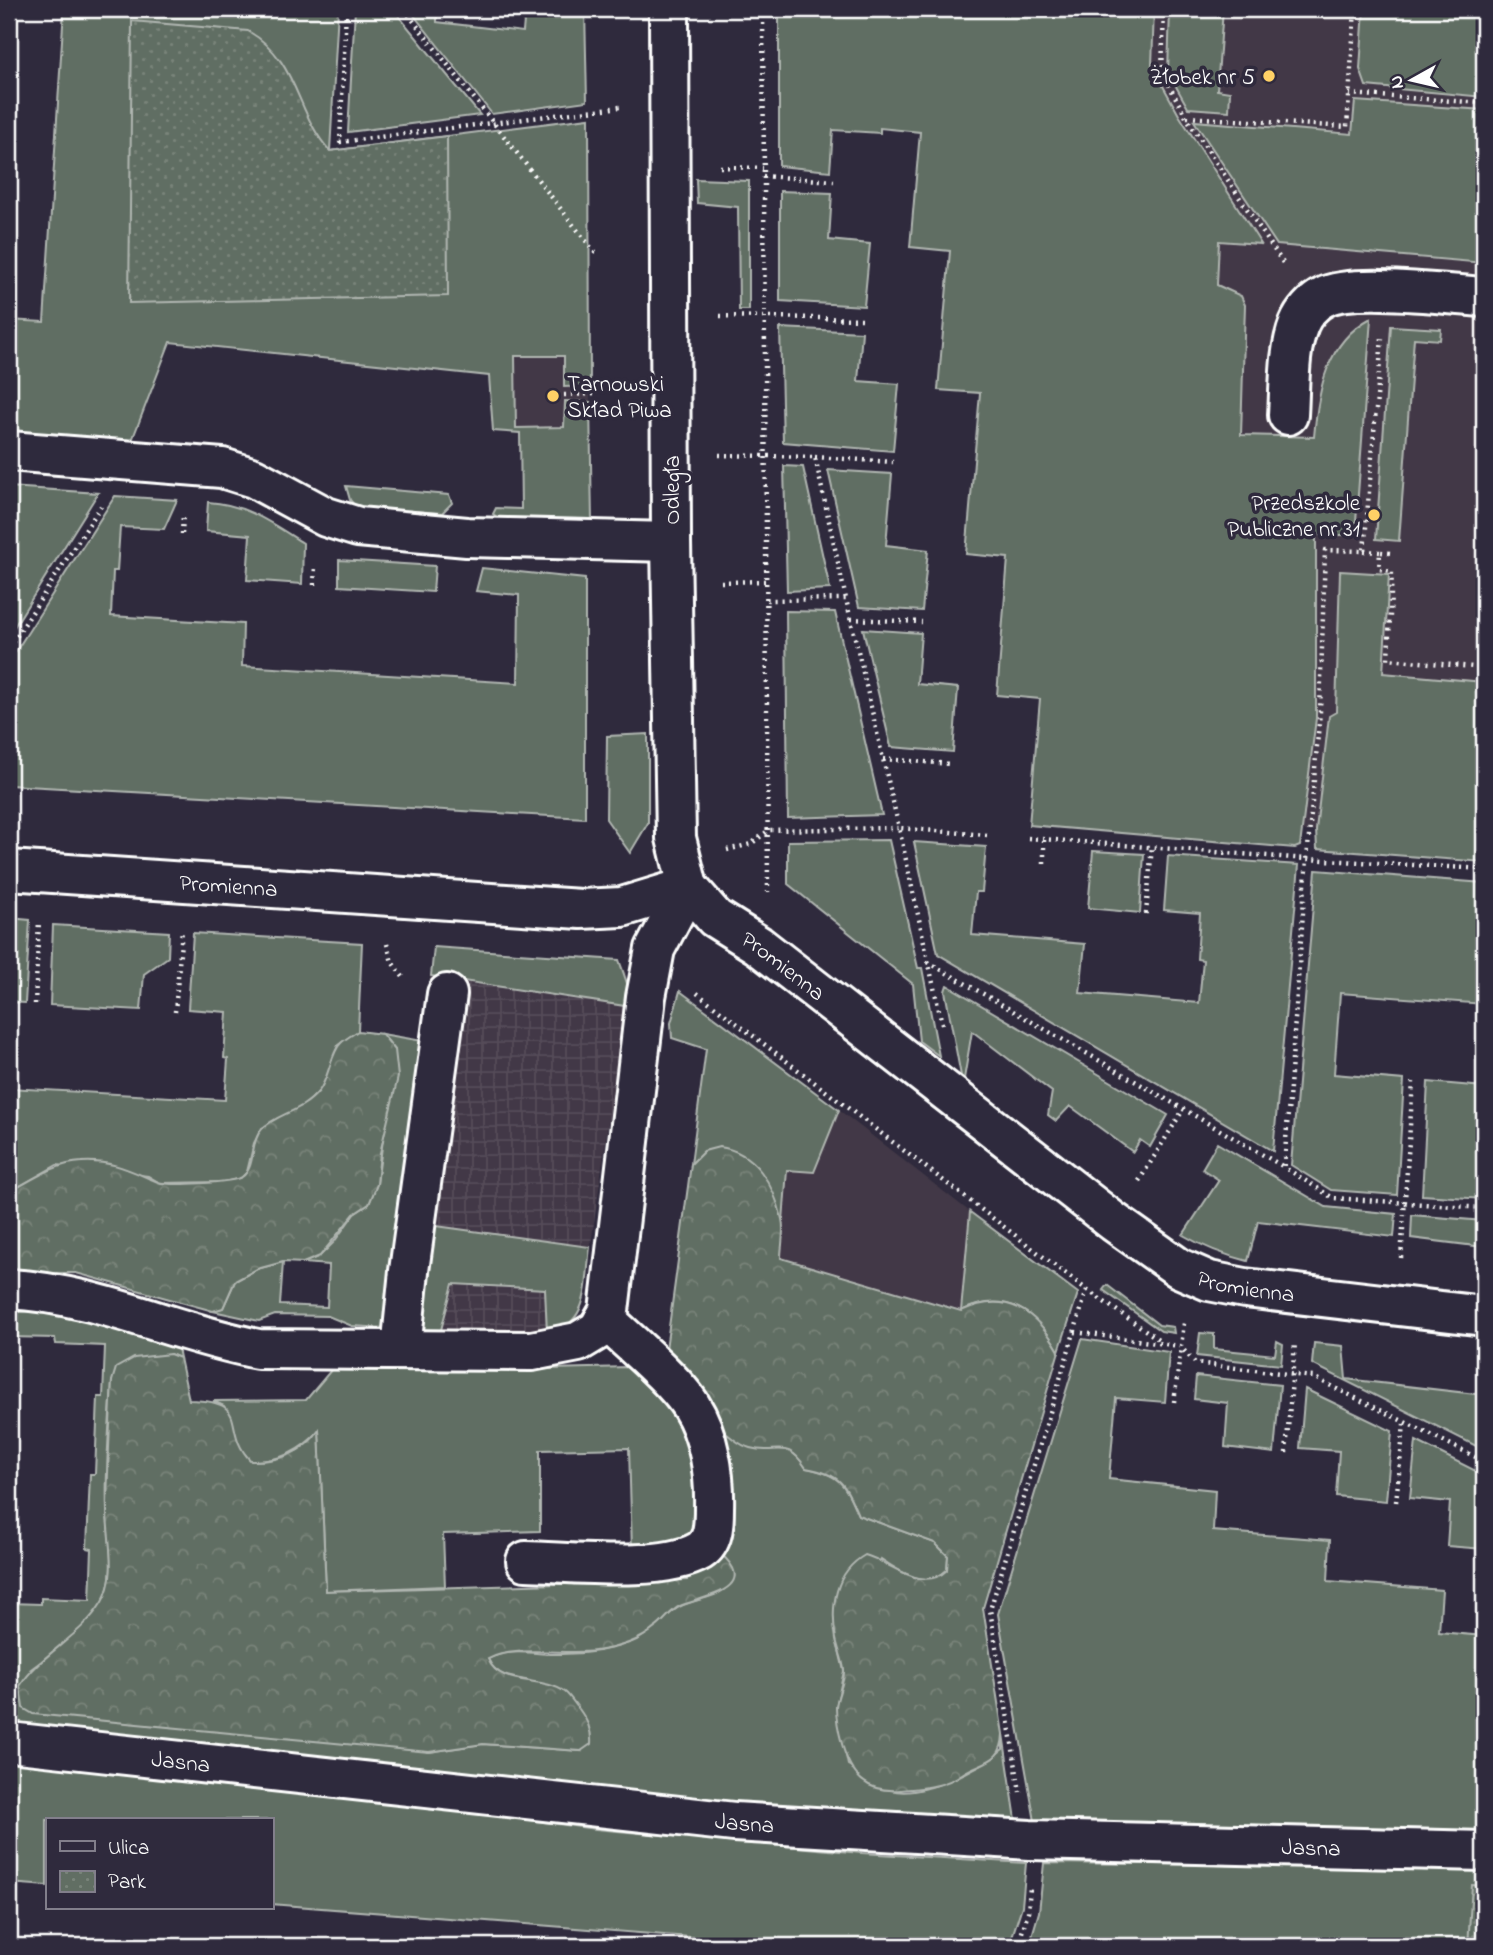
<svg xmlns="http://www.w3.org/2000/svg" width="1493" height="1955" viewBox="0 0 1493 1955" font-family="'Indie Flower',sans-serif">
<defs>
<pattern id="industrial-grid" width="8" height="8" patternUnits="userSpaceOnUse" patternTransform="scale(1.75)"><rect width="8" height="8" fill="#423846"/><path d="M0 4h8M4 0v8" fill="none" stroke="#554c58"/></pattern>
<pattern id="forest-crowns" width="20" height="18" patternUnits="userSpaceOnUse" patternTransform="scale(1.75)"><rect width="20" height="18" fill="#616e63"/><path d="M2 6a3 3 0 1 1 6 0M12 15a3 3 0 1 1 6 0" fill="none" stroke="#79847a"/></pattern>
<pattern id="park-dots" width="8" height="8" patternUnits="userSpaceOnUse" patternTransform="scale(1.75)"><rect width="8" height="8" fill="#616e63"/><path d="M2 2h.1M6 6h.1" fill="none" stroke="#79847a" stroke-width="1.8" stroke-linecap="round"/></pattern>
</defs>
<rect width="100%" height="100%" fill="#2f2a3d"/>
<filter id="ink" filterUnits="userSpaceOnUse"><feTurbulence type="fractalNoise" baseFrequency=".0143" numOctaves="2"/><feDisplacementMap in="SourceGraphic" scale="14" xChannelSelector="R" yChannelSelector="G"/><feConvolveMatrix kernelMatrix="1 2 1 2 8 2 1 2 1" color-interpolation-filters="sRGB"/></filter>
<g filter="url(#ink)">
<path fill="#423846" d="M1055,9H1484V827L1268,832L1211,456Z
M515,355L564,356L565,386H590V402L565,401V428H515Z
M839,1110L970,1212L961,1311L780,1258L787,1170L814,1172Z"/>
<path fill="url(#industrial-grid)" d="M434,947L619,960L625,971L628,986L582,1306L574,1321L547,1333L385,1328Z"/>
<path fill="#616e63" stroke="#b0b6b1" stroke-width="2" d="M64,9H338L330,151L589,118L590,386L564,387V356H515L516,428L564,427L565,401L590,402L592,522L497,517L493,514L496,508L521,509L520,433L493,431L489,376L170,342L131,443L9,433V320L44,322Z
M355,9H393L480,115L348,132Z
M409,9H437V22L523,32L525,9H585L587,101L492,114Z
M779,9H1154L1152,66L1179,115L1261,244L1219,241L1217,285L1241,296L1245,305L1241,435L1314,437C1318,391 1326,342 1371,318L1355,535H1316V718L1300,846L1295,848L1029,825L1040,699L997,695L1008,558L966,554L980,393L938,390L950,251L910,247L920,132L880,128V133L833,130L830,171L779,166Z
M1170,9H1223L1217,90L1230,92L1229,111L1188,108L1168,72Z
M1364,9H1484V97L1366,86L1360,69Z
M1355,101L1484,110V263L1277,245L1194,121L1352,134Z
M696,179L749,181V310H739L738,207L697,203Z
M780,191L832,193L829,240L870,244L864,306L780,301Z
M1391,326L1441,329L1440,340L1414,338L1399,541L1376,539Z
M780,328L862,332L858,381L899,384L893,451L783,442Z
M784,466L803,467L830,589L787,591Z
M828,470L892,474L886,545L928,550L922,611L859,607Z
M346,486L449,495L452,503L442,513L356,507L350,500Z
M9,487L98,493L9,635Z
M115,496L177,500L164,529L120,527L117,571H113L111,616L243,624L242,666L518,683L519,595L476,591L482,568L585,579V818L9,785V662Z
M208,502C246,504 271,523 303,543L302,584L247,580L250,535L206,531Z
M339,560L435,566L433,592L339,586Z
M1340,571L1389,574L1383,673L1484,682V862L1317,849L1316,830L1329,716L1336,712Z
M786,611L835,612L882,815L788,818Z
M863,629L921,633L917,684L958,688L953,752L891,747Z
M648,734V823L630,853L606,819L607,736Z
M889,840L918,968H922L939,1056L919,1041L913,984L788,884V841Z
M914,842L986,847L982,892H976L972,935L1085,944L1080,993L1199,1003L1203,960L1197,959L1200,913L1164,910L1168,856L1299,865L1273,1151L938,954Z
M1093,851L1144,854L1140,913L1088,908Z
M1316,870L1484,883V1004L1340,993L1334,1074L1404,1080L1397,1195L1331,1190L1291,1165Z
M9,918L30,920L25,1003L9,1002Z
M53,925L169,932L168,957L144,974L141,1010L50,1005Z
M193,933L362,943L358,1031L338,1045L331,1070L321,1089L304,1107L262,1128L254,1143L247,1172L241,1178L223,1182L160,1183L148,1176L57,1165L9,1192V1088L225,1100L228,1059L224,1058L227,1012L188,1009Z
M434,947L619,960L628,986L625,1006L431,976Z
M947,985L1168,1115L1150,1147L1140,1140L1133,1152L1070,1106L1056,1121L1048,1115L1052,1092L972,1031L964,1079L961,1076L945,991Z
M680,991L839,1110L814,1172L787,1170L783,1221L771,1191L704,1151L691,1164L706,1049L672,1038L671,1023Z
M382,1034L423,1041L385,1328L352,1326L328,1316L275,1315L259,1321L213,1311L223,1308L235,1281L257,1269L283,1262L280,1305L327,1307L329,1265L303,1263L320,1256L334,1242L354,1214L369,1204L377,1184L395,1050Z
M1428,1082L1484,1087V1199L1422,1195Z
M1217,1143L1326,1207L1396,1214L1394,1237L1258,1221L1248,1261C1224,1255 1205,1248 1183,1235L1219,1180L1202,1169Z
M970,1212L1078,1293L1059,1351C1036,1312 1007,1289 961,1311Z
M1412,1215L1484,1221V1247L1411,1238Z
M429,1225L590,1247C585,1283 591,1325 547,1333L545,1289L453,1284L441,1330L417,1329Z
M1107,1285L1159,1325L1173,1327L1174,1333L1161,1331L1103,1290Z
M44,1310L176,1338L180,1358L170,1354L112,1381C110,1424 105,1467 107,1510C108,1539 117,1572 104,1600C91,1627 54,1652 31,1669L429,1752L483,1744L581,1751L530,1681C512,1677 495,1677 488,1659C510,1647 538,1655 562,1654C585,1654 611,1650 632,1642C651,1635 662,1616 679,1607C700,1596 721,1601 734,1577L632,1550L629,1448L540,1450V1531L443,1534L445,1586L326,1591L319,1431C301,1451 279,1462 251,1461L240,1449L224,1406L213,1401L306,1400L337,1363L509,1370L629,1367L765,1450C786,1446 795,1450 806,1468C842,1475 844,1484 858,1515L935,1543L948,1556L947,1570C927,1590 900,1572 881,1559L836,1637L844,1671L836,1707L848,1765C861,1773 877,1786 891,1790C921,1799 981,1768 1003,1749V1734L1017,1826L779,1815L9,1725V1603L41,1604V1598L90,1600L92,1549L87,1548L90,1474H95L98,1397H103L105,1346L56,1344L55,1338L9,1337V1313Z
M1200,1333L1214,1334V1349L1275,1355L1277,1341L1283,1344L1281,1365L1197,1356Z
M1082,1339L1169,1352L1165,1402L1116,1398L1109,1479L1215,1490L1213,1531L1330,1540L1328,1581L1442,1590L1439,1632L1484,1636V1833L1036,1827L998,1614Z
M1314,1343L1343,1346L1346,1379L1484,1395V1450L1312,1364Z
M1196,1376L1280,1385L1274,1453L1225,1447L1228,1403L1194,1399Z
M1305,1389L1392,1431L1386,1501L1336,1496L1339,1451L1300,1448Z
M1416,1441L1484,1475V1549L1447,1546L1450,1502L1410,1498Z
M9,1760L356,1797L596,1829L862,1853L1026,1863L1022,1906L1009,1946H803L271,1904V1820H47V1886L9,1883Z
M1044,1863L1484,1867V1946H1029L1039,1912Z"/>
<path fill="url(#forest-crowns)" stroke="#b0b6b1" stroke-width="2" d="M358,1031L382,1034L395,1050L398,1077L380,1153L377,1184L369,1204L354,1214L320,1256L303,1263L283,1262L257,1269L235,1281L223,1308L213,1311L76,1273H9V1192C32,1180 55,1163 82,1162C112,1160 131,1171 158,1182C168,1186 233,1183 242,1177C256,1168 250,1141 262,1129C277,1113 301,1113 319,1091C329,1078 331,1052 341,1043C345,1039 352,1035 358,1031Z
M719,1147C755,1151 774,1185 782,1219C785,1231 781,1246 781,1258L961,1311C1007,1290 1036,1311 1059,1351L983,1608L1003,1734C1002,1764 984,1760 962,1774C944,1787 923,1788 901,1790C866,1793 851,1776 842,1744C839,1733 836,1718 836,1707C837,1695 845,1682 844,1670C843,1660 838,1649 836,1639C830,1606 835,1572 865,1555C891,1562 922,1594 947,1570L948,1556L935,1543L858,1515C845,1484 841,1474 806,1468C786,1437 777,1456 750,1448C724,1441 682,1385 664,1364L691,1164L704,1151Z
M170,1354L180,1358L189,1400C254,1401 219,1428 251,1461C278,1462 304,1453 319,1430L326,1591L687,1580V1567L721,1554C762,1590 700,1597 680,1606C670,1611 664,1622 655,1628C638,1642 617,1648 595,1651C565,1655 513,1645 488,1659C500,1688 542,1675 565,1692C570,1696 575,1704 579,1709C587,1720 592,1730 591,1744L581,1751L483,1744L429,1752L33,1714L23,1708L20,1686C41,1653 81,1637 102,1602C119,1574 106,1536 107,1506C108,1464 110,1423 112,1381L116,1368L134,1358Z"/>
<path fill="url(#park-dots)" stroke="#b0b6b1" stroke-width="2" d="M132,21L248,31C299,60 295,113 330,151L447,136L448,296L129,303Z
M1472,1885L1484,1886V1946H1468Z"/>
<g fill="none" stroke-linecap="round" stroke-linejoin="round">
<g stroke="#fff" stroke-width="44">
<g id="minor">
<path d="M1288,415C1290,385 1288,352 1299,324C1303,314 1313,302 1324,297C1353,282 1449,295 1484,297"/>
<path d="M9,451L222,468L254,478L326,517L358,527L467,537L671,542"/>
<path id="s1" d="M9,870L581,909L622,907L688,887L715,918L758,945L1114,1222L1179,1268L1209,1281L1245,1288L1484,1316"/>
<path d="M9,1289C99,1294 171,1332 258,1349L532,1351L578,1342L598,1330L609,1311L646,997L655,949L688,887L676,838L671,542L669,9"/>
<path d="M401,1350L409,1271L447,994"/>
<path d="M526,1561C571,1562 662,1573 700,1551C714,1542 714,1523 714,1508C715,1475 709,1434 691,1406C675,1380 628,1341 605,1319"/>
<path id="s2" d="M9,1742L734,1822L1030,1840L1484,1851"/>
</g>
</g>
<path stroke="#fff" stroke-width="4.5" stroke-dasharray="2 5" stroke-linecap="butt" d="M346,9L340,142L620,107
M404,9L597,255
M763,9L768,892
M1164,9L1162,72L1186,117L1285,266
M1349,94L1484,103
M1187,117L1347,127L1355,9
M720,167L763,168
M763,176L834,181
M720,316L863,319
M564,395L597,394
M719,455L815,457L846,599
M815,457L893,462
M182,534L183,515
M1364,551L1380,552
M1390,553L1380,552L1379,569L1392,571L1388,659L1484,668
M721,582L766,581
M314,585L315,566
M851,619L922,622
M9,648L101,506
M883,759L951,764
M1028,838L1307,859L1320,712L1325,550L1364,551L1382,338
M727,850L751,844L769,830L899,828L846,599L767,600
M1044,863V839
M1484,869L1307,859L1284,1167L1333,1198L1484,1208
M1146,914L1152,846
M387,944L392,962L403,977
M928,962L1284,1167
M697,993L1087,1290L990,1610L1020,1792
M35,1004L39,921
M175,1012L182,930
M942,1024L899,828L987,835
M1139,1181L1183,1110
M1401,1258L1413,1082
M1087,1290L1161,1341
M1075,1332L1180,1346L1195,1363L1313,1377L1484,1461
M1174,1402L1184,1323
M1286,1453L1295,1343
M1396,1502L1404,1424
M1018,1946L1028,1912L1030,1887"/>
<use href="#minor" stroke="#2f2a3d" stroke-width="38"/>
</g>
</g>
<g fill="#ffd166" stroke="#2f2a3d" stroke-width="2.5">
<circle cx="1269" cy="76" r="7"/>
<circle cx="553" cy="396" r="7"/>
<circle cx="1374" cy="515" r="7"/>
</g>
<g text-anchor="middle" stroke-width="7" stroke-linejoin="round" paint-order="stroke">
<g font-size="23" fill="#fff" stroke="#2f2a3d" text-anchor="end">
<text x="1255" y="84">Żłobek nr 5</text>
<text x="567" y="391" text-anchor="start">Tarnowski<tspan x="567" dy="26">Skład Piwa</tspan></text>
<text x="1360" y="510">Przedszkole<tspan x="1360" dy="26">Publiczne nr 31</tspan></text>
</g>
<g font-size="23" fill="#fff" stroke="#2f2a3d">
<text transform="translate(671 490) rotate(-90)" y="8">Odległa</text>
<text dy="8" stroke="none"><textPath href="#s1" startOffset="220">Promienna</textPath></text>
<text dy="8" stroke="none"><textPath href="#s1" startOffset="808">Promienna</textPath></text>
<text dy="8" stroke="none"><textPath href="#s1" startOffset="1376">Promienna</textPath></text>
<text dy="8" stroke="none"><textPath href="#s2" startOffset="173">Jasna</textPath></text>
<text dy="8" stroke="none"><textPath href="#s2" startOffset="740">Jasna</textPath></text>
<text dy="8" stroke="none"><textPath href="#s2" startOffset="1307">Jasna</textPath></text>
</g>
</g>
<rect width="1493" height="1955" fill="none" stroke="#2f2a3d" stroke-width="35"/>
<rect x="18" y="18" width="1458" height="1920" fill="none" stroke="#fff" stroke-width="2.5" filter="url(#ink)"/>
<rect x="46" y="1818" width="228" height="91" fill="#2f2a3d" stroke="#827f8b" stroke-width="2"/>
<rect x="60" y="1841" width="35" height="10" fill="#2f2a3d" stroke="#827f8b" stroke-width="2"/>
<text x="108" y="1854" font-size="21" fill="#ffffff">Ulica</text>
<rect x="60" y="1871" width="35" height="21" fill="url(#park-dots)" stroke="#827f8b" stroke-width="2"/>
<text x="108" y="1888" font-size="21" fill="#ffffff">Park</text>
<g transform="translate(1412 80) rotate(262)" stroke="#2f2a3d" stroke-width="5" paint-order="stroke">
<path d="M0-5L12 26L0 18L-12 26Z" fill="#ffffff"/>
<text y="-10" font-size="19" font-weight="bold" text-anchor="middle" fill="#ffffff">N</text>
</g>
</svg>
